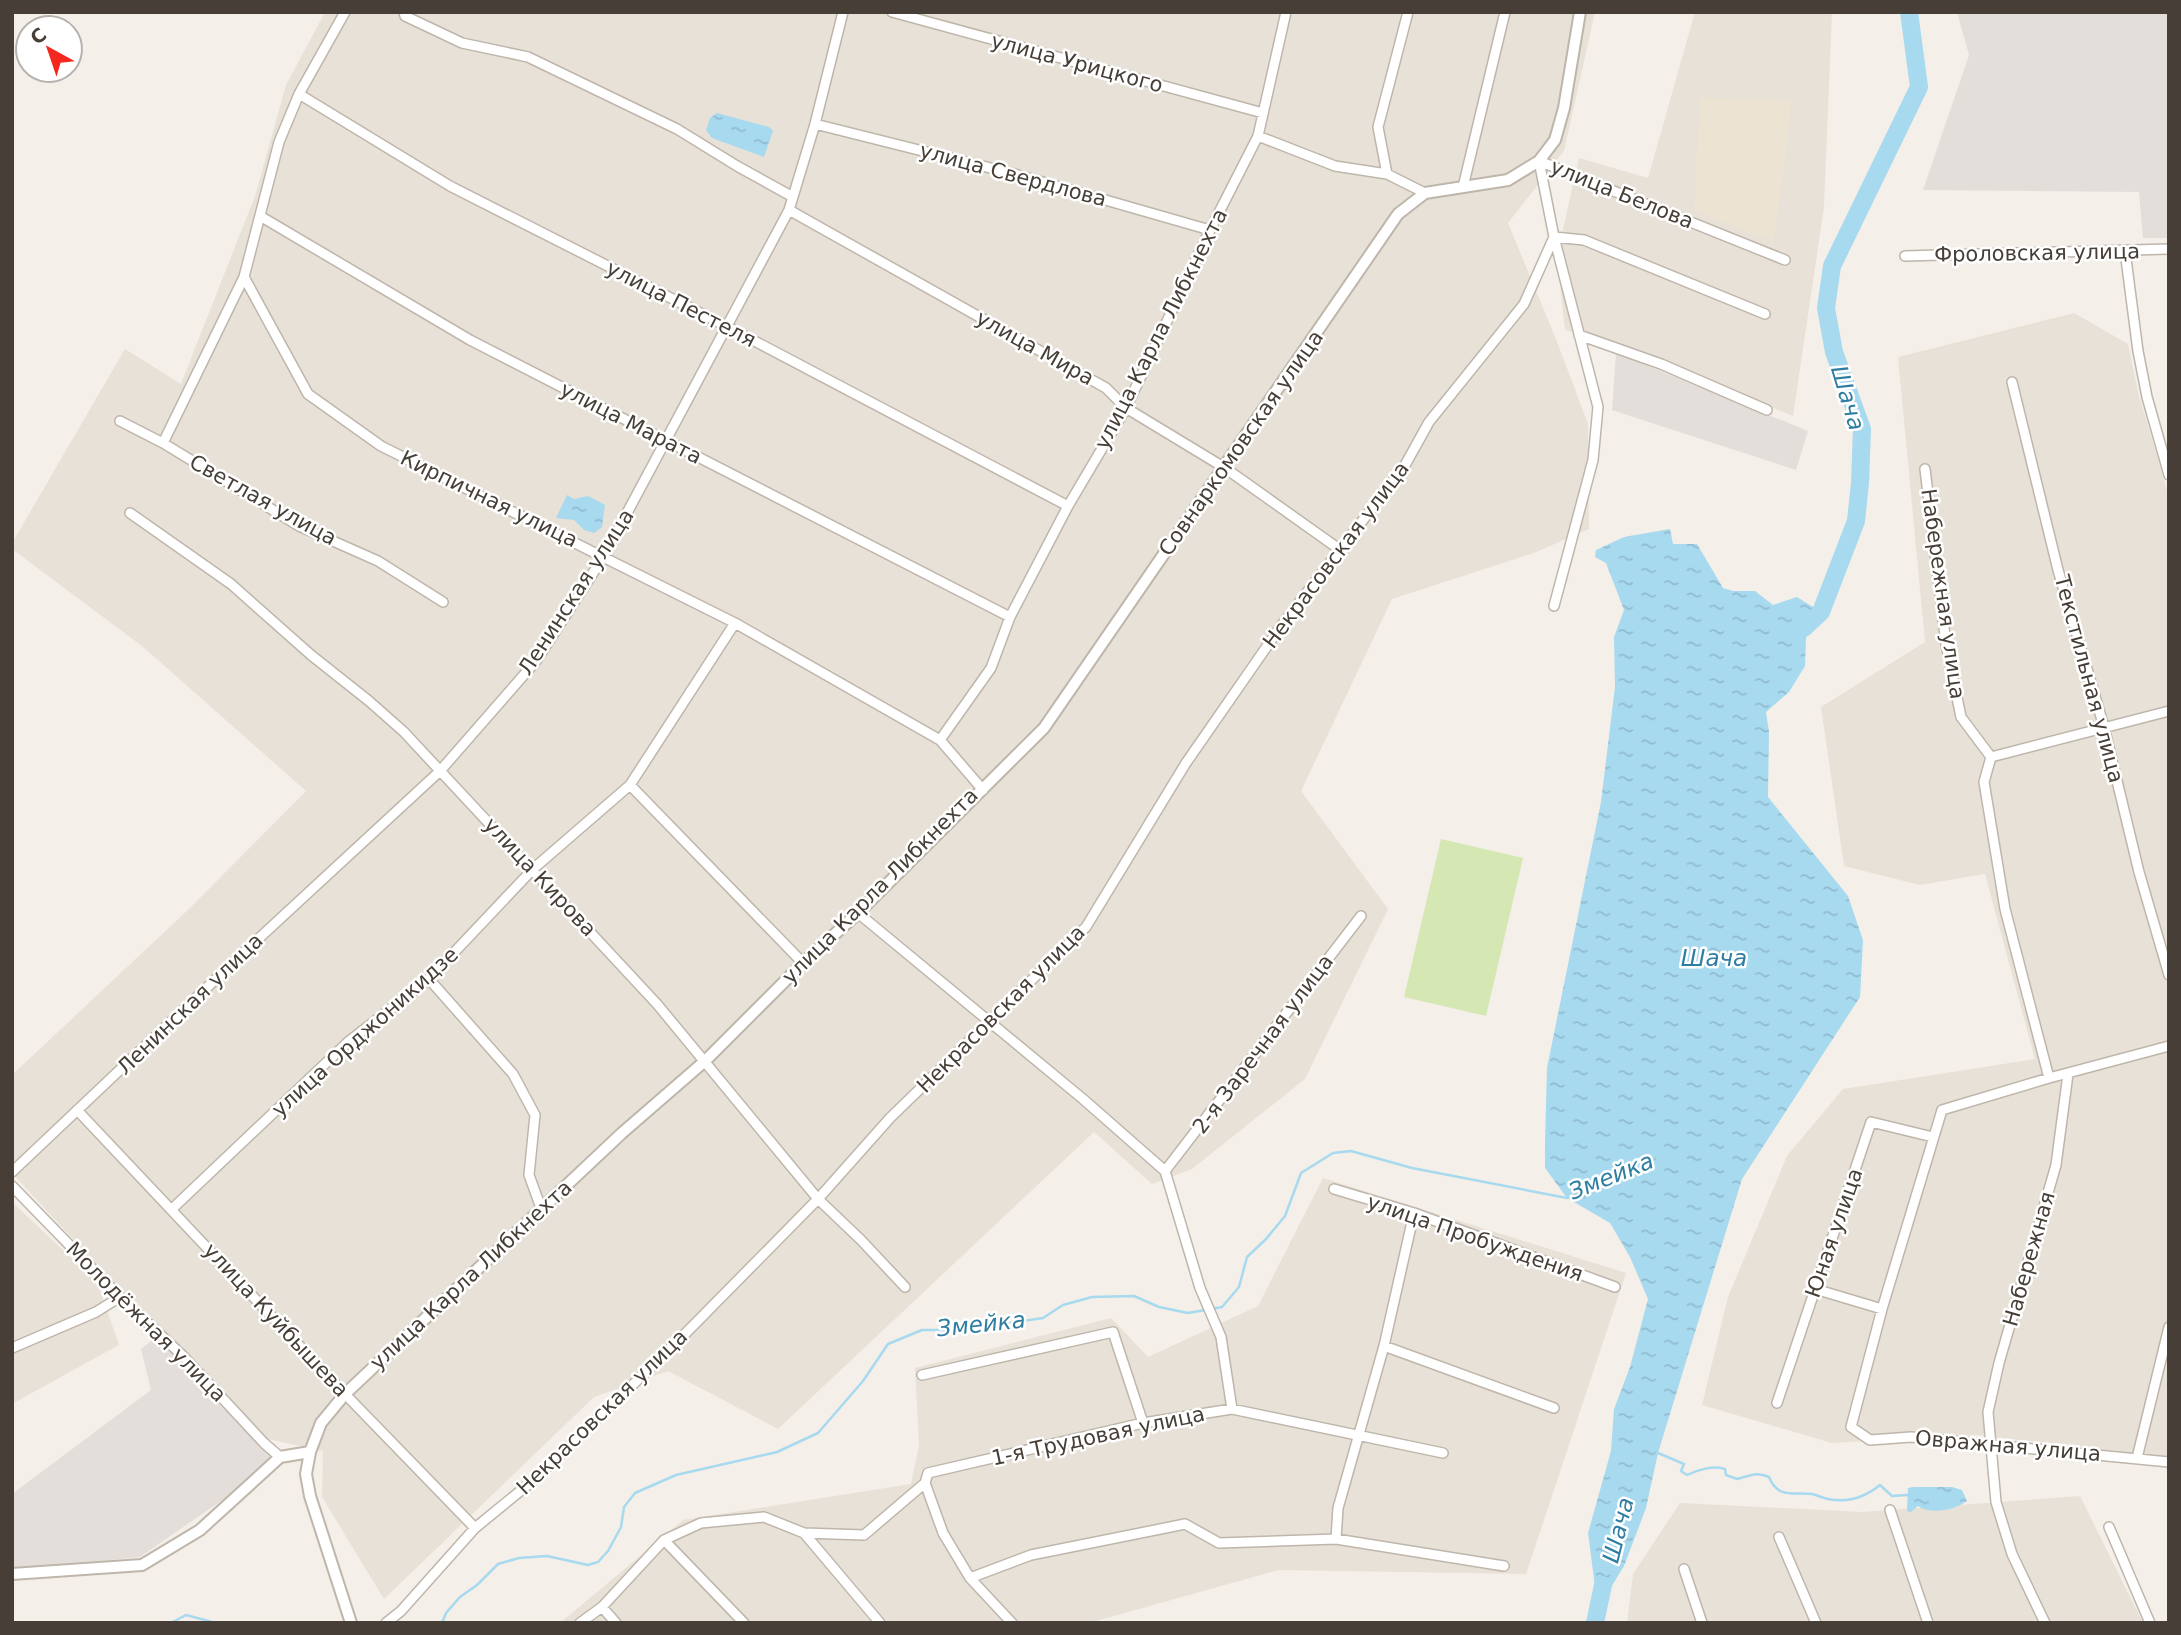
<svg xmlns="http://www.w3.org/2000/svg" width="2181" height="1635" viewBox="0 0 2181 1635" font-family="'DejaVu Sans',sans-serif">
<defs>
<pattern id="water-ripples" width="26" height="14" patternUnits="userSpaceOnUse" patternTransform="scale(1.75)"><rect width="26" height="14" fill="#a7d9ef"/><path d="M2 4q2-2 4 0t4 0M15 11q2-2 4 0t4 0" fill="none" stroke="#91bbce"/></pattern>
</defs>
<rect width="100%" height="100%" fill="#f4efe9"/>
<path fill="#e8e1d7" d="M325,12H1595L1564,151L1508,223L1556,339L1588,424L1589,529L1534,553L1392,599L1301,791L1388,909L1305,1079L1192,1169L1152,1184L1094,1132L778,1429L668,1371L594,1397L384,1599L322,1497L323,1451L263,1438L134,1305L12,1173V1075L191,907L306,791L142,646L12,549V543L125,349L181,384L255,196L286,85Z
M1695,12H1832L1824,207L1793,416L1606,340L1565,330L1557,256L1579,158L1648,178Z
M2074,313L2128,344L2138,392L2169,497V1457L1976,1435L1832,1443L1702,1405L1728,1297L1787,1156L1843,1089L2035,1059L1985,874L1920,885L1844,866L1821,707L1925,642L1898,357Z
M1323,1178L1626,1273L1526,1574L1278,1570L1089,1623H560L683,1520L911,1484L919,1445L915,1368L1111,1318L1148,1357L1258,1306Z
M12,1202L97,1282L119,1345L12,1404Z
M2080,1496L2143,1623H1627L1633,1574L1680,1503L1863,1512Z"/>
<path fill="#e4deda" d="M1957,12H2169V238H2143L2139,192L1923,190L1969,55Z
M1616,353L1808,431L1796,470L1612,410Z
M156,1337L276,1463L140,1557L12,1570V1494L151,1390L141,1349Z"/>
<path fill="#ede3d3" d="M1700,98L1791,100L1785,163L1773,241L1694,211Z"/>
<path fill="#d5e7b3" d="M1441,839L1523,858L1486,1016L1404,997Z"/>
<path fill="url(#water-ripples)" d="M717,113L769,127L773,131L764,157L712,138L706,130L710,118Z
M567,495L574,499L588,496L605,505L602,527L594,533L584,530L574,520L556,518Z
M1670,529L1673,544H1697L1723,588L1733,591H1755L1773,605L1797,597L1821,612L1806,638L1805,666L1789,692L1766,712L1769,732L1768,797L1848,896L1863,940L1860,997L1742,1179L1658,1453L1646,1508L1624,1566L1598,1609L1588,1533L1611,1451L1614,1409L1630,1367L1648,1299L1630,1257L1610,1223L1567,1198L1545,1168V1143L1547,1068L1601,802L1615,687L1614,637L1624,610L1606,563L1595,557L1596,550L1624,537Z
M1913,1487H1952L1962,1490L1967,1501C1955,1510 1930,1515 1918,1506L1911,1512L1907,1511L1908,1488Z"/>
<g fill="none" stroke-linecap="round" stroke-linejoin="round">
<path stroke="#a7d9ef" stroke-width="2.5" d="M1658,1453L1684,1464L1681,1471L1687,1475C1697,1470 1714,1465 1725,1469L1726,1475L1737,1479C1750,1476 1756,1471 1769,1477C1778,1499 1793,1492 1812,1494C1817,1495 1822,1498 1828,1499C1847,1503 1864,1498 1880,1485L1892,1496L1907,1495
M171,1623L186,1615L216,1623
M442,1623L446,1613L460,1597L477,1585L498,1564L519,1558L547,1556L588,1565L598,1562L608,1551L621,1527L624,1507L635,1493L676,1475L777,1452L818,1433L863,1381L888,1344L922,1330H963L1043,1318L1063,1305L1092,1297L1134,1296L1159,1307L1188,1313L1222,1307L1239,1287L1247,1257L1266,1239L1285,1216L1301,1173L1333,1153L1351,1151L1412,1168L1567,1198"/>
<path stroke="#a7d9ef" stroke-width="18" d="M1804,628L1821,612L1856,521L1860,483L1862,429L1834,352L1826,308L1832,266L1919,87L1909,12
M1595,1623L1603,1585"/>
<g stroke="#bfb6ab" stroke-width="12">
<path id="minor" d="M404,12L405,16L462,43L528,57L677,129L737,166L793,197
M892,12L1263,113
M299,94L450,186L726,326L1068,506
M815,124L1018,175L1210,230
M1258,136L1335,166L1387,174L1425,193
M1539,161L1554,237L1598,407L1593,460L1554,606
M1539,161L1785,260
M1387,174L1378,127L1408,12
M1463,187L1505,12
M789,210L1106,388L1126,408L1225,468L1339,549
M260,216L470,340L1010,617
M2125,251L2138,351L2147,397L2169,475
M1905,256L2169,249
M244,277L308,394L381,446L735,623L940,740
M1579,335L1661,364L1767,410
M2012,382L2058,570L2104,727L2139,872L2169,975
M120,421L163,443L299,526L378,561L443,602
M163,443L244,277L279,142L299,94L345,12
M1925,469L1946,644L1961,717L1991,757L1984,782L2005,909L2049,1078
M130,513L231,584L311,655L369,701L404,732L657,1004L818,1199L861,1240L905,1287
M1991,757L2169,711
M630,785L803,963
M983,790L940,740L991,668L1010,617L1068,506L1126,408L1210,230L1258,136L1286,12
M858,913L1083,1099L1165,1171L1200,1288L1221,1337L1232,1409
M429,979L513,1074L535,1115L529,1175L541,1208
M2169,1046L2049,1078L1942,1110L1882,1309L1851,1427L1870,1440L1911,1437L2169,1462
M77,1110L345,1394L475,1528
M1165,1171L1361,916
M12,1172L256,941L440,771L536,661L604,556L789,210L815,124L843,12
M12,1186L120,1297L183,1356L264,1443L280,1457
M1334,1189L1414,1213L1615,1287
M172,1209L348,1042L429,979L533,869L630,785L735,623
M1815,1289L1882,1309
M1384,1346L1554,1408
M12,1348L96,1312L120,1297
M922,1375L1113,1332L1143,1423
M1777,1403L1871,1122L1933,1137
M2137,1458L2169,1327
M925,1483L928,1473L1143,1423L1232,1409L1443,1453
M925,1483L943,1533L970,1578L1012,1623
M1890,1510L1928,1623
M2109,1527L2150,1623
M804,1533L880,1623
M1779,1537L1816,1623
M1336,1539L1338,1508L1384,1346L1414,1213
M664,1540L744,1623
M1684,1569L1702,1623
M970,1578L1031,1555L1185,1524L1219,1543L1336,1539L1504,1566
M602,1607L616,1623
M386,1623L401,1611L475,1528L535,1479L676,1343L818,1199L890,1118L1086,927L1186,763L1281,626L1404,467L1429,422L1524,304L1554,237L1584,240L1765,314
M580,1623L602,1607L664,1540L701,1523L764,1517L804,1533L864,1535L925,1483
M2045,1623L2012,1554L1996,1502L1988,1412L1999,1363L2056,1165L2068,1074"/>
</g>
<g stroke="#bfb6ab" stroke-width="14">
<path id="tertiary" d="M12,1574L142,1565L200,1530L280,1457L310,1452
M351,1623L310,1496L306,1474L310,1452L321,1423L345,1394L622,1133L705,1061L803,963L858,913L1044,728L1398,214L1425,193L1508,180L1539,161L1555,140L1564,108L1580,12"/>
</g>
<use href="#minor" stroke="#fff" stroke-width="9"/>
<use href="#tertiary" stroke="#fff" stroke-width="10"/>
</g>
<g text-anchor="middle" stroke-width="5" stroke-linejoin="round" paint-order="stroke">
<g font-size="21" fill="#473f37" stroke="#fff">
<text transform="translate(1077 63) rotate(15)" y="7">улица Урицкого</text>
<text transform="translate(1013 175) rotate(15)" y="7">улица Свердлова</text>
<text transform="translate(1622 194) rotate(22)" y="7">улица Белова</text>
<text transform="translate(2037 253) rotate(-1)" y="7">Фроловская улица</text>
<text transform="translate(681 304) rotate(27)" y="7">улица Пестеля</text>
<text transform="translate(1161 329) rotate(-63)" y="7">улица Карла Либкнехта</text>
<text transform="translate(1035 348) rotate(29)" y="7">улица Мира</text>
<text transform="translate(631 423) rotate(27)" y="7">улица Марата</text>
<text transform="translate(1241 443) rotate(-55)" y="7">Совнаркомовская улица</text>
<text transform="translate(489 499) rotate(26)" y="7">Кирпичная улица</text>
<text transform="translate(263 500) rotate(29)" y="7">Светлая улица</text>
<text transform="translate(1336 555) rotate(-53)" y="7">Некрасовская улица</text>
<text transform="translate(576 592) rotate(-57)" y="7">Ленинская улица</text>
<text transform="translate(1943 594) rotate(82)" y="7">Набережная улица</text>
<text transform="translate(2089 679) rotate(75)" y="7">Текстильная улица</text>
<text transform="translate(540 877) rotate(47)" y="7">улица Кирова</text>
<text transform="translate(880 886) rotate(-45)" y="7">улица Карла Либкнехта</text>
<text transform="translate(190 1004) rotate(-44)" y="7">Ленинская улица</text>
<text transform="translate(1001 1009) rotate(-45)" y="7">Некрасовская улица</text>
<text transform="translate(365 1032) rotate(-42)" y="7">улица Орджоникидзе</text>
<text transform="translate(1263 1044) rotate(-53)" y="7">2-я Заречная улица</text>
<text transform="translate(1834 1233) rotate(-71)" y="7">Юная улица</text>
<text transform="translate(1475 1238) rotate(19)" y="7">улица Пробуждения</text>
<text transform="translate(2029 1259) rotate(-74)" y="7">Набережная</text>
<text transform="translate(471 1275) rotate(-43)" y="7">улица Карла Либкнехта</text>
<text transform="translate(276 1320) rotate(47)" y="7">улица Куйбышева</text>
<text transform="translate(146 1322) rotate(45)" y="7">Молодёжная улица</text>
<text transform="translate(602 1412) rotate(-44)" y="7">Некрасовская улица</text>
<text transform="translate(1098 1436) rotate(-12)" y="7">1-я Трудовая улица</text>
<text transform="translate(2008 1446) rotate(5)" y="7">Овражная улица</text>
</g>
<g font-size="23" font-style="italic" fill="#2f7ea1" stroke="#fff">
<text transform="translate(1848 398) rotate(73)" y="8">Шача</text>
<text x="1714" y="966">Шача</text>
<text transform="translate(1611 1176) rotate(-22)" y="8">Змейка</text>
<text transform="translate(981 1324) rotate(-6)" y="8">Змейка</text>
<text transform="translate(1618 1530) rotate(-76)" y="8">Шача</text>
</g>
</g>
<rect width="2181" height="1635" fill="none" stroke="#473f37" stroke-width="28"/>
<g transform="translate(49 49) rotate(320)"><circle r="33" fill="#ffffff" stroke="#b5b2af" stroke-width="2"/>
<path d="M0-5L12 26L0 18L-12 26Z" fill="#f5281f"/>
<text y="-10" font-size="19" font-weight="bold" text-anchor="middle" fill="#473f37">С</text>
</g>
</svg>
